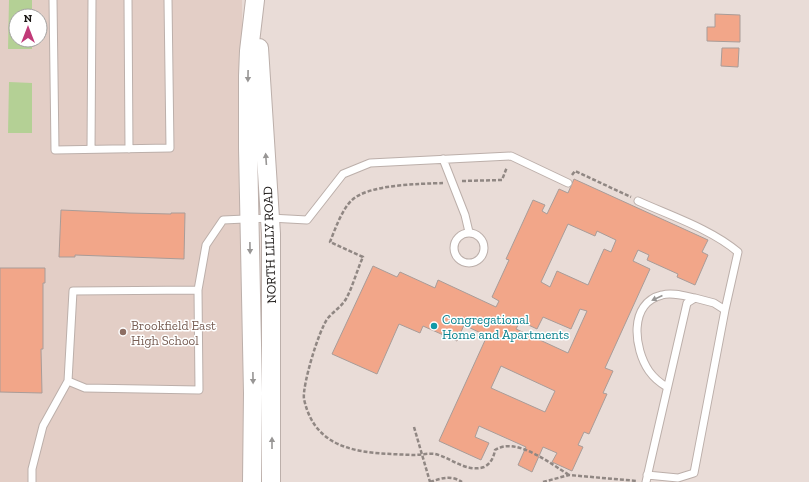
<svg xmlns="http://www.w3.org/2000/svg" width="809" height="482" viewBox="0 0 809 482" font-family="'Zilla Slab',serif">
<rect width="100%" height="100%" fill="#e9dcd7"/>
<path fill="#e3cec6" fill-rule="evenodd" d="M0,0H242L246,482H0ZM16,16H40V40H16Z"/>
<path fill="#b4d095" d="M9,0H32V16H16V40H32V49H8Z
M9,82L32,83V133H8Z"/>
<path fill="#f2a689" stroke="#a99c98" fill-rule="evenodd" d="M715,14L740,15V42L707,41V27H715Z
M722,48H739L738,67L721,66Z
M574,179L708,240L702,252L708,255L695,285L677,277L678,274L647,260L649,255L638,250L633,261L650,269L605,368L613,371L603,393L607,394L589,434L584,432L578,445L583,447L572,471L552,462L557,453L543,447L532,472L518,465L526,447L479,426L475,437L489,443L481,460L439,441L487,336L464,325L457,341L423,326L420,333L399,324L377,374L332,354L373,266L397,277L400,272L435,288L438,280L496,307L499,301L492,297L509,260L506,259L533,200L545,205L542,211L547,214L559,189L568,193ZM568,224L595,236L597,231L616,240L611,252L604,249L588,285L557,271L550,287L541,282ZM580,309L587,311L568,353L516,329L520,321L537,329L543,317L571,329ZM501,366L555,391L545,412L491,388Z
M61,210L129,213L171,214V213H185L184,259L75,255V257H59Z
M0,268H45V283H43V349H41L42,393L0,392Z"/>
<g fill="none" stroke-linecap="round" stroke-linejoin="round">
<g stroke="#bcafaa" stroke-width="9">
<path id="service" d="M53,0L55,150L170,148L168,0
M128,0L129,149
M91,149L92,0
M443,159L465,215L469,232
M638,201C671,216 711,229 738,252L725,310
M454 248a15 15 0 1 1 30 0a15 15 0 1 1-30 0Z
M68,381L85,388L199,390L198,290
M667,387C660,383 654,378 649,371C634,349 628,303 662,295C672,292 685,296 695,298
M32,482V469L43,426L68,381L73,291L198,290L206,245L223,220L270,218L307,220L343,174L370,163L511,156L568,183
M646,482L650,464L687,303L695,298L714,303L725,310L694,473L678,478L647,475"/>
</g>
<g stroke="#bcafaa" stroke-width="20">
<path id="tertiary" d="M259,48L271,234V482
M252,482L253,393L248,148V76L249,51L255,0"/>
</g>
<path stroke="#908783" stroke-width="2.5" stroke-dasharray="4 2" stroke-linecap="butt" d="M572,175L575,171L631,197
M462,181L502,180L507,167
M443,183C420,184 367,184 351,201C342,210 335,229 330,242L363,257C357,270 353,286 346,299C341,307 334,311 328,318C319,329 302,386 304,399C316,455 368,453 414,455C421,455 428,453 435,454C450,457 466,473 484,467C491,464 494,456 495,450C516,436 551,464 569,475
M414,427L430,482
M430,482C442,478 451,475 462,482
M543,482L569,475L637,481"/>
<use href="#service" stroke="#fff" stroke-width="7"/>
<use href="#tertiary" stroke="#fff" stroke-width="18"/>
</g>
<defs><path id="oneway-solid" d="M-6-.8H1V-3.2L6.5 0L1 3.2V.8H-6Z"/></defs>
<g fill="#989695">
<use href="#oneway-solid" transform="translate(248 76) rotate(91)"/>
<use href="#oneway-solid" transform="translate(266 159) rotate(-94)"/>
<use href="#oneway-solid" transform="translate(250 248) rotate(89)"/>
<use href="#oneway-solid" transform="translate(657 298) rotate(155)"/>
<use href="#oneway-solid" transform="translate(253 378) rotate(89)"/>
<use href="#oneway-solid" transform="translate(272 443) rotate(-90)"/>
</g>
<circle fill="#0f9aa8" stroke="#fff" stroke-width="1.5" cx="434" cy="326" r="4"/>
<circle fill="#8d6e63" stroke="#fff" stroke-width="1.5" cx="123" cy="332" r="4"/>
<g text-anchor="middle" stroke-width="3" stroke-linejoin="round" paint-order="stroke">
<g font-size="13" fill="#1a1614" stroke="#fff">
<text transform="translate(269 245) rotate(-92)" y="5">NORTH LILLY ROAD</text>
</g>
<g font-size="13" fill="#0d838f" stroke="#fff" text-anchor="start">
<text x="442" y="324">Congregational<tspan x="442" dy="15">Home and Apartments</tspan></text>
</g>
<g font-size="13" fill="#785e54" stroke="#fff" text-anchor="start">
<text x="131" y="330">Brookfield East<tspan x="131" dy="15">High School</tspan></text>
</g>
</g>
<g transform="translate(28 28)"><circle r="19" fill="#ffffff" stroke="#a3a2a1"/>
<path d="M0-3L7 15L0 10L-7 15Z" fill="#c13a78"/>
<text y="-6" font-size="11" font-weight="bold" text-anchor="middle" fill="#1a1614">N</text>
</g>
</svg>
